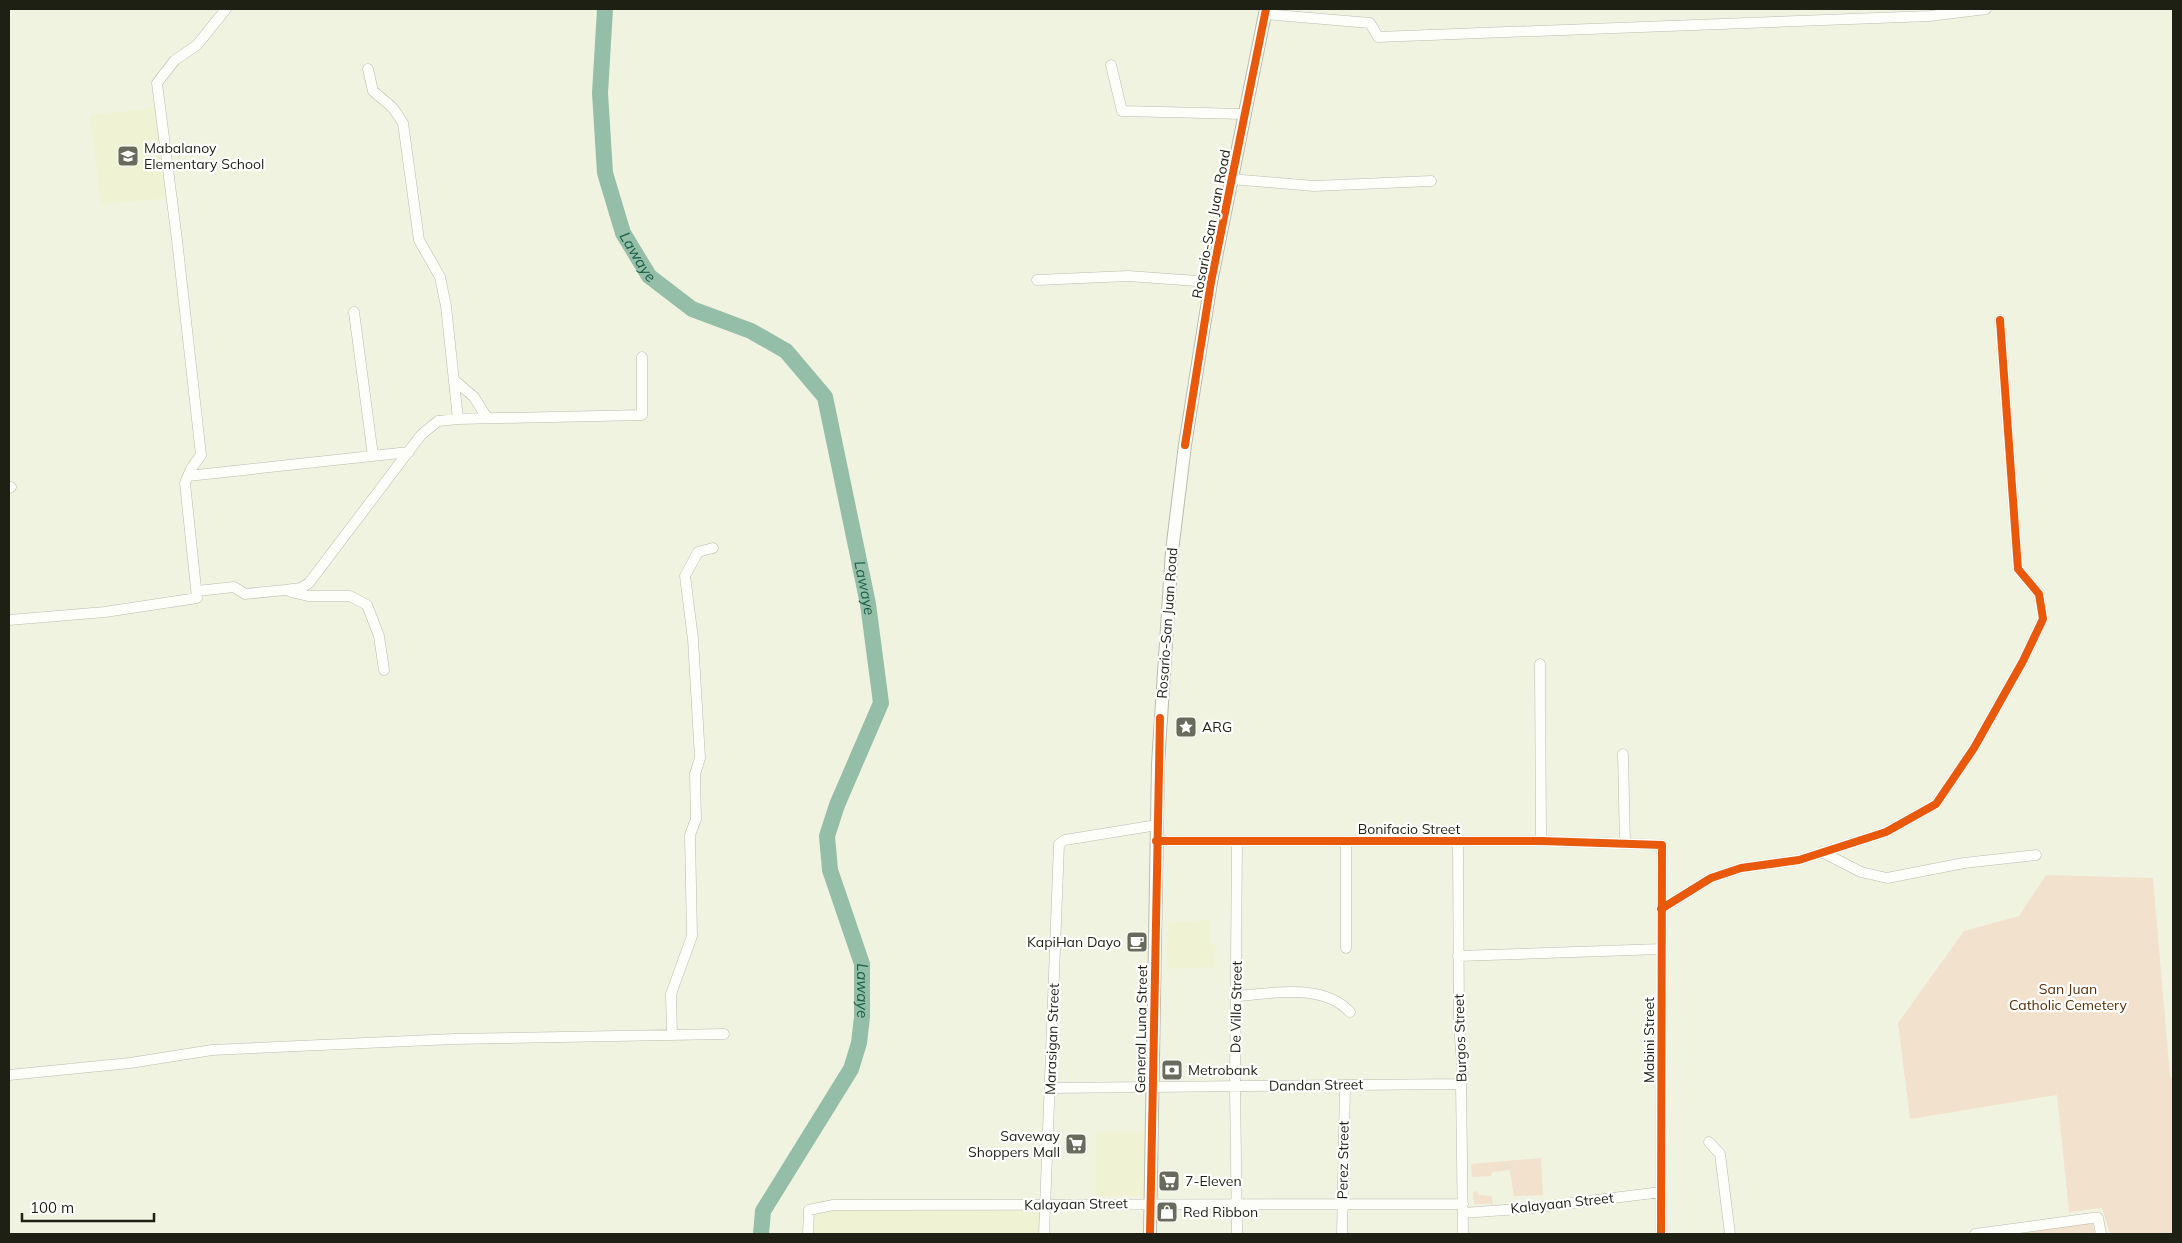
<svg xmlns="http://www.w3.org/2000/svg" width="2182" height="1243" viewBox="0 0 2182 1243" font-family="Mulish,sans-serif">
<rect width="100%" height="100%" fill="#f1f3e1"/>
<path fill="#eff3d4" d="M155,108L165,198L101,205L90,115Z
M1210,920V945H1215V967L1166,969L1168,923Z
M1145,1131V1196H1096V1132Z
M839,1208L1041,1211L1040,1234H804L806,1215Z"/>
<path fill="#f2e1cc" d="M2046,875L2153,878L2170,1077H2173V1234H2110L2102,1208L2069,1212L2057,1095L1910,1119L1898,1023L1964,931L2019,916Z
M1541,1158L1543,1195L1514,1196L1510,1170L1492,1172L1491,1176L1472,1177L1471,1164Z
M1477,1191L1478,1195L1492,1196L1493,1204H1474L1473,1192Z
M2082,1223L2093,1224L2095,1234H2017Z"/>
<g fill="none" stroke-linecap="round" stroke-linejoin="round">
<path stroke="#95bea8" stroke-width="16" id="s1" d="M605,9L600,93L605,173L623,233L649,276L692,309L751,331L786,351L825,397L868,604L881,703L837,805L827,836L830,870L862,964V1017L859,1043L851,1069L763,1211L761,1234"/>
<g stroke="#b9bbad" stroke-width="11">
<path id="minor" d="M1265,14L1370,23L1378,37L1930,16L1986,9
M1111,65L1122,111L1244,114
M368,69L373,91L393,108L403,123L419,240L440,277L446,306L458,419
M1231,179L1314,186L1431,181
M1037,280L1128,276L1211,282
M354,312L373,456
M454,380L474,397L487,418
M188,476L409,452
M9,488L11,487
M197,591L234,587L245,594L285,590L301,588L309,583L421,435L438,421L458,419L642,415V357
M291,592L308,596H350L367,605L379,636L384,670
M9,620L105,612L197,598L185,483L191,469L201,455L177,240L157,83L175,60L197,45L226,9
M1540,664L1541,841
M1623,754L1625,844
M1156,841H1541L1662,845L1661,1234
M1458,841L1459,1024L1463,1077L1461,1084L1463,1234
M1346,842V948
M1822,852L1861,872L1887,878L1964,863L2036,855
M1661,909L1711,878L1741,868L1799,860L1886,832L1936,804L1974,748L2023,661L2043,619L2039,594L2018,569L2000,320
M1458,956L1661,949
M1236,996C1272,994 1322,982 1350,1012
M672,1034L671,994L692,936L690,835L696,819L695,774L700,758L693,639L685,576L698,552L713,548
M9,1075L130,1063L212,1050L454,1039L724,1034
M1050,1088L1461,1084
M1709,1142L1720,1154L1730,1234
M1463,1213L1533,1208L1661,1192
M808,1234L809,1210L833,1205L1463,1204
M1044,1234L1059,844L1065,840L1157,825
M1237,1234L1235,1086L1237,841
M1342,1234L1345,1085
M1975,1234L2092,1218H2098L2101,1234"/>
</g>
<g stroke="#b9bbad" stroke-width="14">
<path id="major" d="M1150,1234L1158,764L1172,551L1185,445L1211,282L1266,9"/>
</g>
<use href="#minor" stroke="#fdfdfa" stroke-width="10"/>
<use href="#major" stroke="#fdfdfa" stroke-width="12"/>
<g stroke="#fff" stroke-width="11">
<path id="cycleway" d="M1185,445L1211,282L1266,9
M1156,841H1541L1662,845L1661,1234
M1661,909L1711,878L1741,868L1799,860L1886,832L1936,804L1974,748L2023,661L2043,619L2039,594L2018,569L2000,320
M1150,1234L1160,718"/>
</g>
<use href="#cycleway" stroke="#e8590c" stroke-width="8"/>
</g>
<defs>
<g id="school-square" transform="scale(1.125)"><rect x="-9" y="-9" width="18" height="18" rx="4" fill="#686a5c" stroke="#fff"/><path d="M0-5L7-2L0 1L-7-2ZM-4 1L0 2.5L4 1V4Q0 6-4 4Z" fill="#fff"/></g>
<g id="sight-square" transform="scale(1.125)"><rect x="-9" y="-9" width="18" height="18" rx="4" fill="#686a5c" stroke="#fff"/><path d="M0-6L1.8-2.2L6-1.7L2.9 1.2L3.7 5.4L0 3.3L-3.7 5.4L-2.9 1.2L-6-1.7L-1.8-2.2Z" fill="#fff"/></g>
<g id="cafe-square" transform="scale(1.125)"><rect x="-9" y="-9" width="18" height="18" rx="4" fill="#686a5c" stroke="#fff"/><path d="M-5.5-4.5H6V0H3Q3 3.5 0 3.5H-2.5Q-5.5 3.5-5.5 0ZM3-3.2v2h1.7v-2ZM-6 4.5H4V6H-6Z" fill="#fff"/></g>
<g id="bank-square" transform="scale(1.125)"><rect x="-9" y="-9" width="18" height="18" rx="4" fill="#686a5c" stroke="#fff"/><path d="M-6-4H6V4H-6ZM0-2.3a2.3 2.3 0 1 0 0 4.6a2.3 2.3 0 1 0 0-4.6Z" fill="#fff"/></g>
<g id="supermarket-square" transform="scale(1.125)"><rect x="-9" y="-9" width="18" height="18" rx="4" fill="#686a5c" stroke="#fff"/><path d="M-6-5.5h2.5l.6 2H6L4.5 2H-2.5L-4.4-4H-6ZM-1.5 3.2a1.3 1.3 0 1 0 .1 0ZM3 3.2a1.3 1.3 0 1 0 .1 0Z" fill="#fff"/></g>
<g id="shop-square" transform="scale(1.125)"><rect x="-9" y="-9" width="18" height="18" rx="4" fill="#686a5c" stroke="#fff"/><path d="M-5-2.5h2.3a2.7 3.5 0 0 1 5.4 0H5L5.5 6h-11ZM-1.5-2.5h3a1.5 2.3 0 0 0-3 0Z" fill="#fff"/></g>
</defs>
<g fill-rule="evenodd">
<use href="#school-square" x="128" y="156"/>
<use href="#sight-square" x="1186" y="727"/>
<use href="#cafe-square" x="1137" y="942"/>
<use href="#bank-square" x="1172" y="1070"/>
<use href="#supermarket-square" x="1076" y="1144"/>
<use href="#supermarket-square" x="1169" y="1181"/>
<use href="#shop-square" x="1167" y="1212"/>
</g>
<g text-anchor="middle" stroke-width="4.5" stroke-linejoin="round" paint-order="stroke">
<g font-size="14" fill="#1f2014" stroke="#fff" text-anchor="start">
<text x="144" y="153">Mabalanoy<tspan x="144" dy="16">Elementary School</tspan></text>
<text x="1202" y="732">ARG</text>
<text x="1121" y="947" text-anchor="end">KapiHan Dayo</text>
<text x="1188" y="1075">Metrobank</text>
<text x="1060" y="1141" text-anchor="end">Saveway<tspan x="1060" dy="16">Shoppers Mall</tspan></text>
<text x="1185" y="1186">7-Eleven</text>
<text x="1183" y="1217">Red Ribbon</text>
</g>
<g font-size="14" fill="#1f2014" stroke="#fff">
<text transform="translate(1211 224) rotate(-79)" y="5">Rosario-San Juan Road</text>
<text transform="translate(1167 623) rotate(-86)" y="5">Rosario-San Juan Road</text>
<text x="1409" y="834">Bonifacio Street</text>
<text transform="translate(1236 1007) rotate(-89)" y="5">De Villa Street</text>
<text transform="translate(1141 1029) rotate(-89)" y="5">General Luna Street</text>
<text transform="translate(1460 1038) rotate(-92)" y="5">Burgos Street</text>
<text transform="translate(1052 1039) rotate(-88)" y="5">Marasigan Street</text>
<text transform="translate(1649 1040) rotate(-90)" y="5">Mabini Street</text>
<text transform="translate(1316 1085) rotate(-1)" y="5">Dandan Street</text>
<text transform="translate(1343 1160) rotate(-89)" y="5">Perez Street</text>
<text transform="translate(1562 1203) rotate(-6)" y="5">Kalayaan Street</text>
<text transform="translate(1076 1204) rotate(-1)" y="5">Kalayaan Street</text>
</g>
<g font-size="14" fill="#562c01" stroke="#fff">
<text x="2068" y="994">San Juan<tspan x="2068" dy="16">Catholic Cemetery</tspan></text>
</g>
<g font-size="15" font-style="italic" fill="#176048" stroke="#fff">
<text dy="5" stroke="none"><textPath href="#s1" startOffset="255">Lawaye</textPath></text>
<text dy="5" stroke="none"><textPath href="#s1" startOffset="690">Lawaye</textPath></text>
<text dy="5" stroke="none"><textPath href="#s1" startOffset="1110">Lawaye</textPath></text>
</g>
</g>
<rect width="2182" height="1243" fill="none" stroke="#1f2014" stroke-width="20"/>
<path d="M22 1213v8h132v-8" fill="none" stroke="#1f2014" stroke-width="2.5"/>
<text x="30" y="1213" font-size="15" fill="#1f2014" stroke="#ffffff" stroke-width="4" paint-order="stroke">100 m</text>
</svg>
